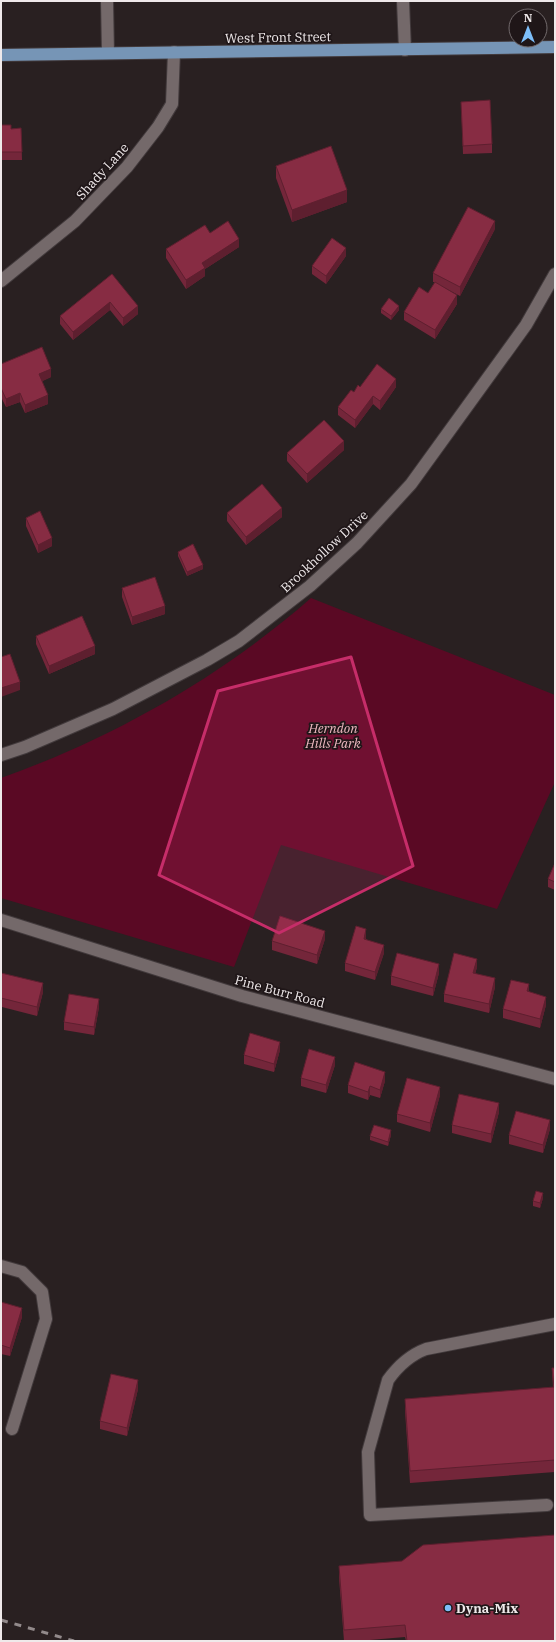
<svg xmlns="http://www.w3.org/2000/svg" width="556" height="1642" viewBox="0 0 556 1642" font-family="'IBM Plex Serif',serif">
<rect width="100%" height="100%" fill="#292021"/>
<path fill="#5a0924" d="M311,598L555,695V782L497,909L281,845L234,967L1,898V778C113,738 221,677 311,598Z"/>
<g fill="none" stroke-linecap="round" stroke-linejoin="round">
<g stroke="#423a3c" stroke-width="14">
<path id="minor" d="M107,1L108,53
M403,1L405,50
M1,281L75,221L127,167L158,127L172,104L174,52
M1,755L25,747L113,709L207,660L239,641L310,586L357,543L411,484L526,325L555,274
M1,920L242,996L555,1079
M1,1266L22,1272L42,1292L46,1319L12,1429
M547,1505L370,1515L368,1452L388,1380C398,1366 410,1355 426,1349L555,1324"/>
</g>
<g stroke="#423a3c" stroke-width="14">
<path id="major" d="M1,55L555,47"/>
</g>
<use href="#minor" stroke="#74696a" stroke-width="12"/>
<use href="#major" stroke="#7695b6" stroke-width="12"/>
<path stroke="#928a8b" stroke-width="3" stroke-dasharray="7 7" stroke-linecap="butt" d="M1,1620L74,1641"/>
</g>
<path fill="#74263a" d="M461,102L492,144V153L463,154Z
M1,125L11,129L21,128L22,160H1Z
M276,166L347,202L292,222L276,178Z
M495,229L460,296L441,286L457,304L435,339L404,320V312L428,293L435,282H433V273Z
M210,233L239,247L205,269V276L186,289L166,258V249Z
M346,256L326,284L312,274V266Z
M112,274L138,314L123,326L110,310L73,340L60,324V316Z
M381,309L399,310L391,320L381,313Z
M1,364L51,377L42,381L48,404L25,413L20,402L6,407L1,397Z
M360,387H396L380,410L373,404L355,428L338,415V407L354,392Z
M344,450L307,483L287,461V453Z
M227,513L282,517L246,545L227,521Z
M26,518L52,546L38,553L26,526Z
M178,552L203,569L187,576L178,556Z
M122,588L165,614L132,625L122,597Z
M36,636L95,654L49,674L36,644Z
M555,863V890L548,887V879Z
M366,937V939L384,953L375,980L345,971V963Z
M325,939L317,964L272,950V941Z
M477,967L475,974L495,987L489,1013L444,1002V994Z
M1,973L43,992L37,1016L2,1007L1,1014Z
M439,973L433,996L391,985V976Z
M529,992L546,1005L540,1028L503,1018V1009Z
M99,1007L94,1035L64,1030V1022Z
M280,1050L274,1072L244,1064V1055Z
M335,1065L326,1093L301,1086V1078Z
M385,1081L380,1098L370,1095L368,1100L348,1093V1085Z
M440,1095L430,1132L397,1122V1114Z
M499,1112L491,1143L452,1133V1125Z
M550,1129L543,1153L509,1144V1135Z
M391,1135L388,1146L370,1140V1136Z
M543,1198L540,1208L533,1206V1201Z
M1,1302L22,1317L10,1356L1,1354Z
M552,1368H555V1472L410,1483L405,1411V1399L553,1388Z
M138,1389L127,1436L100,1429V1421Z
M339,1566L555,1641H406L405,1637L358,1641H344L339,1578Z"/>
<path fill="#5e1f2f" d="M347,190V202L292,222V210Z
M495,221V229L460,296V287Z
M239,239V247L205,269V276L186,289V280L202,263Z
M346,248V256L326,284V276Z
M457,295V304L435,339V330Z
M110,302V310L73,340V332Z
M138,306V314L123,326V318Z
M399,306V310L391,320V316Z
M51,369V377L39,383V374Z
M396,379V387L380,410V401Z
M20,393V402L6,407V399Z
M48,395V404L25,413V405Z
M373,396V404L355,428V420Z
M344,441V450L307,483V474Z
M282,508V517L246,545V537Z
M52,538V546L38,553V545Z
M203,565V569L187,576V572Z
M165,606V614L132,625V617Z
M95,646V654L49,674V666Z
M20,682V690L1,697V688Z
M366,929V937L364,947V939Z
M325,931V939L317,964V955Z
M384,945V953L375,980V972Z
M477,959V967L473,982V973Z
M439,964V973L433,996V988Z
M495,978V987L489,1013V1004Z
M43,983V992L37,1016V1007Z
M529,984V992L527,991Z
M546,997V1005L540,1028V1019Z
M99,999V1007L94,1035V1027Z
M280,1042V1050L274,1072V1064Z
M335,1057V1065L326,1093V1085Z
M385,1072V1081L380,1098V1090Z
M370,1086V1095L368,1100V1092Z
M440,1087V1095L430,1132V1123Z
M499,1103V1112L491,1143V1134Z
M550,1120V1129L543,1153V1145Z
M391,1130V1135L388,1146V1142Z
M543,1193V1198L540,1208V1203Z
M22,1308V1317L10,1356V1348Z
M138,1380V1389L127,1436V1428Z"/>
<path fill="#872c43" stroke="#5e1f2f" d="M490,100L492,144L463,146L461,102Z
M1,125H11V129L21,128L22,152H1Z
M331,146L347,190L292,210L276,166Z
M468,207L495,221L460,287L433,273Z
M228,221L239,239L202,263L205,268L186,280L166,249L205,225L210,233Z
M332,238L346,248L326,276L312,266Z
M112,274L138,306L123,318L110,302L73,332L60,316Z
M435,282L457,295L435,330L404,312L419,287L428,293Z
M389,298L399,306L391,316L381,309Z
M42,347L51,369L39,374L48,395L25,405L20,393L6,399L1,388V364Z
M377,364L396,379L380,401L373,396L355,420L338,407L351,390L354,392L358,385L360,387Z
M324,420L344,441L307,474L287,453Z
M262,484L282,508L246,537L227,513Z
M40,511L52,538L38,545L26,518Z
M193,544L203,565L187,572L178,552Z
M155,577L165,606L132,617L122,588Z
M82,616L95,646L49,666L36,636Z
M10,654L20,682L1,688V657Z
M555,863V882L548,879Z
M280,916L325,931L317,955L272,941Z
M356,926L366,929L364,939L384,945L375,972L345,963Z
M397,953L439,964L433,988L391,976Z
M454,953L477,959L473,973L495,978L489,1004L444,994Z
M1,973L43,983L37,1007L1,998Z
M511,980L529,984L527,991L546,997L540,1019L503,1009Z
M69,994L99,999L94,1027L64,1022Z
M250,1033L280,1042L274,1064L244,1055Z
M309,1049L335,1057L326,1085L301,1078Z
M355,1062L385,1072L380,1090L370,1086L368,1092L348,1085Z
M407,1078L440,1087L430,1123L397,1114Z
M459,1094L499,1103L491,1134L452,1125Z
M516,1111L550,1120L543,1145L509,1135Z
M374,1125L391,1130L388,1142L370,1136Z
M536,1191L543,1193L540,1203L533,1201Z
M1,1302L22,1308L10,1348L1,1345Z
M552,1368H555V1460L410,1471L405,1399L554,1387Z
M111,1374L138,1380L127,1428L100,1421Z
M555,1535V1641H407L405,1625L344,1630L339,1566L402,1561L423,1545Z"/>
<path fill="#c62d69" fill-opacity="0.2" stroke="#c62d69" stroke-width="3" stroke-linejoin="round" d="M351,657L413,866L279,933L159,875L218,691Z"/>
<circle fill="#7dbef9" stroke="#1f1618" stroke-width="1.5" cx="448" cy="1608" r="4"/>
<g text-anchor="middle" stroke-width="3.5" stroke-linejoin="round" paint-order="stroke">
<g font-size="13" fill="#efe9ea" stroke="#1f1618">
<text transform="translate(278 37) rotate(-1)" y="5">West Front Street</text>
<text transform="translate(102 171) rotate(-48)" y="5">Shady Lane</text>
<text transform="translate(324 551) rotate(-43)" y="5">Brookhollow Drive</text>
<text transform="translate(280 991) rotate(15)" y="5">Pine Burr Road</text>
</g>
<g font-size="13" font-style="italic" fill="#f0bac2" stroke="#1f1618">
<text x="333" y="733">Herndon<tspan x="333" dy="15">Hills Park</tspan></text>
</g>
<g font-size="13" font-weight="bold" fill="#efe9ea" stroke="#1f1618" text-anchor="start">
<text x="456" y="1613">Dyna-Mix</text>
</g>
</g>
<rect width="556" height="1642" fill="none" stroke="#efe9ea" stroke-width="4"/>
<g transform="translate(528 28)"><circle r="19" fill="#1f1618" stroke="#726a6c"/>
<path d="M0-3L7 15L0 10L-7 15Z" fill="#7dbef9"/>
<text y="-6" font-size="11" font-weight="bold" text-anchor="middle" fill="#efe9ea">N</text>
</g>
</svg>
